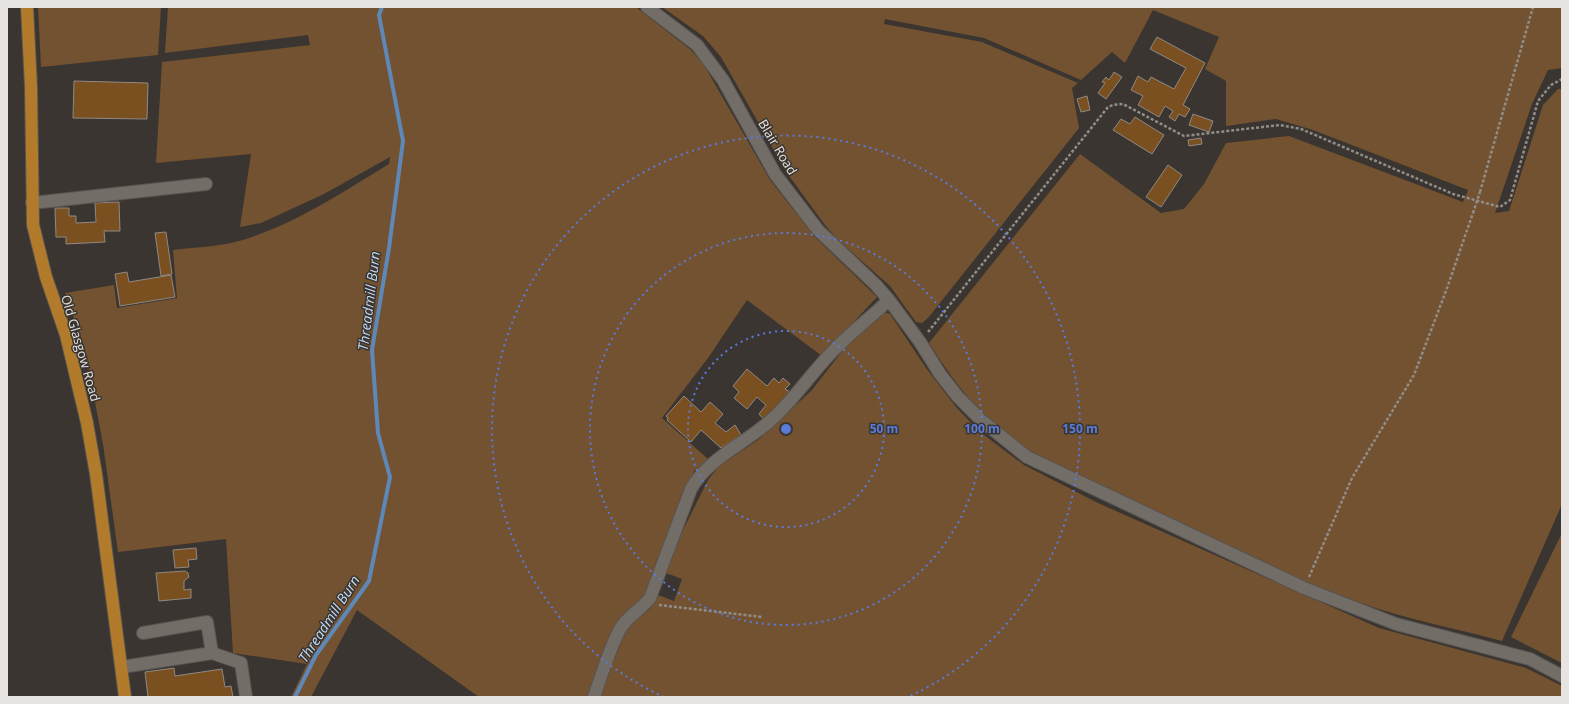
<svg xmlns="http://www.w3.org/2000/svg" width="1569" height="704" viewBox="0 0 1569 704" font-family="'Open Sans',sans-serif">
<rect width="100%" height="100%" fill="#3a3530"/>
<path fill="#735231" d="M38,7H161L158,55L41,67Z
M168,7H636L691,50L704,65L770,180L815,237L877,297L822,356L747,300L708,358L662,418L709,460L694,471L647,594L633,609L590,697H479L357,610L311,697H291L307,664L233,653L226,539L118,552L103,444L85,349L65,293L114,285L117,308L177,298L173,250C194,247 218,247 239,241C294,225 341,193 389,164L390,157L324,194L261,223L240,227L251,154L156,163L162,62L310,45L308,35L165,53Z
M662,7H1562V68L1548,70L1532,104L1495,213L1509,211L1543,105L1558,89H1562V504L1502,641C1454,628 1405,619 1358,602C1283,575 1212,538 1140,505C1091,482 1036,462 995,425C968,401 948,373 929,343L1080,154L1161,213L1184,209L1204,184L1226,143L1289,136L1463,202L1468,190L1313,130L1276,119L1226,126V81L1205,69L1219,37L1153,10L1125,63L1112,52L1081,80L984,38L885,19L884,24L982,42L1078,83L1072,88L1079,128L928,318L922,323L916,322L890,286L838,240L825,225L787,173L721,57L703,36Z
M884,312L890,314L926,368L956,407L980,432L1024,465L1098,503L1379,628L1526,668L1562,686V697H599L625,632L632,621L649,610L658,595L674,601L682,579L666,573L678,540L708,480L719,466L758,440L812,390L843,350Z
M1562,533V663L1511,637Z"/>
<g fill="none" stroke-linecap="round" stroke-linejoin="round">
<path stroke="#5e88b7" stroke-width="4" d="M295,697L316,655L369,581L390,477L378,433L372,350L389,248L403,141L379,15L382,7"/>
</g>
<path fill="#7b5020" stroke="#8f8984" d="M1157,37L1205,63L1183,105L1190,109L1185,117L1179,114L1175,121L1169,117L1173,111L1165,106L1159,117L1138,105L1143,96L1131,90L1138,76L1148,82L1151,77L1174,89L1186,68L1150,49Z
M1114,72L1122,77L1106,99L1098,93L1105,83L1102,82L1106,77L1109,80Z
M74,81L148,83L147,119L73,118Z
M1087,96L1090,110L1081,112L1077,99Z
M1193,114L1213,121L1209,132L1189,125Z
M1135,117L1164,135L1152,154L1113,130L1121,119L1130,124Z
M1201,138L1202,144L1189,146L1188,140Z
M1168,165L1182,175L1161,207L1146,197Z
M119,202L120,231H104L105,242L66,244V237H56L55,208H69V216H76V223L96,222L95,203Z
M166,232L172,274L161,276L155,233Z
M127,272L129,282L171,275L175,297L120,306L115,274Z
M747,369L767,386L774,378L779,383L783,378L790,384L785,389L792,393L765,421L759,414L766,405L757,397L747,409L734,398L739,392L733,386Z
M684,396L701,412L710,402L723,414L715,423L726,432L735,425L741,435L721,448L701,430L691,442L667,420L668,418L666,416Z
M196,548L197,559L188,560L189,567L175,568L173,550Z
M185,571L188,573L189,577L184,581V590L191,589V598L159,601L156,573Z
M174,668L175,676L222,669L225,687L231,686L233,697H148L145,672Z"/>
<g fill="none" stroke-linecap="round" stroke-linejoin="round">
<g stroke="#585450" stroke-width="14">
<path id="minor" d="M647,7L697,45L723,80L775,174L818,230L876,285L889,300L920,342L940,374L958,397L981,420L1027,457L1304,588L1396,624L1530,659L1562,676
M32,203L206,184
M212,653L241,663L246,697
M122,667L212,653L207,622L143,633
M594,697C601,677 610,647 620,629C627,616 641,610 650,598L691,489C708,458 745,444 771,420C796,398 813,370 837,347C853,331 872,316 889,300"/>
</g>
<g stroke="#585450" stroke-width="14">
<path id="major" d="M27,7L31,87L33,225L46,277L66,335L87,423L96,474L125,697"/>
</g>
<path stroke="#918d89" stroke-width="2.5" stroke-dasharray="3 2" stroke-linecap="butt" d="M1480,192L1533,7
M928,332L1108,107L1113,105L1123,104L1184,136L1280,125L1301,129L1453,194L1500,207L1510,200L1538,101L1551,85L1562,79
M1309,577L1352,478L1414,375L1446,291L1473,213
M659,605L762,617"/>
<use href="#minor" stroke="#736d68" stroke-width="12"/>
<use href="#major" stroke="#b27b2b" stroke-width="12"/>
<path stroke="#918d89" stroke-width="2.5" stroke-dasharray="3 2" stroke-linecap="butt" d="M1473,213L1480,192"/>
</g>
<g fill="none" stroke="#597bda" stroke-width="2" stroke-dasharray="2 4">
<circle cx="786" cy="429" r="98"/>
<circle cx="786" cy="429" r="196"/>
<path d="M664 697A294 294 0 1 1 908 697"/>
</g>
<g text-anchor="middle" stroke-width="3" stroke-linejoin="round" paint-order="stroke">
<g font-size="13" fill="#e6e3e0" stroke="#3a3530">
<text transform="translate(778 147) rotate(59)" y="5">Blair Road</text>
<text transform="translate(81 348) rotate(74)" y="5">Old Glasgow Road</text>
</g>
<g font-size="14" font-style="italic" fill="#c4dcf8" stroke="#3a3530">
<text transform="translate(369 301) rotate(-83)" y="5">Threadmill Burn</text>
<text transform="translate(329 619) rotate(-57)" y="5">Threadmill Burn</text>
</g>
</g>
<circle cx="786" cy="429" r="6" fill="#597bda" stroke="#3a3530" stroke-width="2"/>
<g font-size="12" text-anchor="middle" font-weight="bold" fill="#597bda" stroke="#3a3530" stroke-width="3" stroke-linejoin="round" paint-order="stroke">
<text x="884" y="433">50 m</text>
<text x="982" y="433">100 m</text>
<text x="1080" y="433">150 m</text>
</g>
<rect width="1569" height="704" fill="none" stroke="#e6e3e0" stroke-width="16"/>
</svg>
